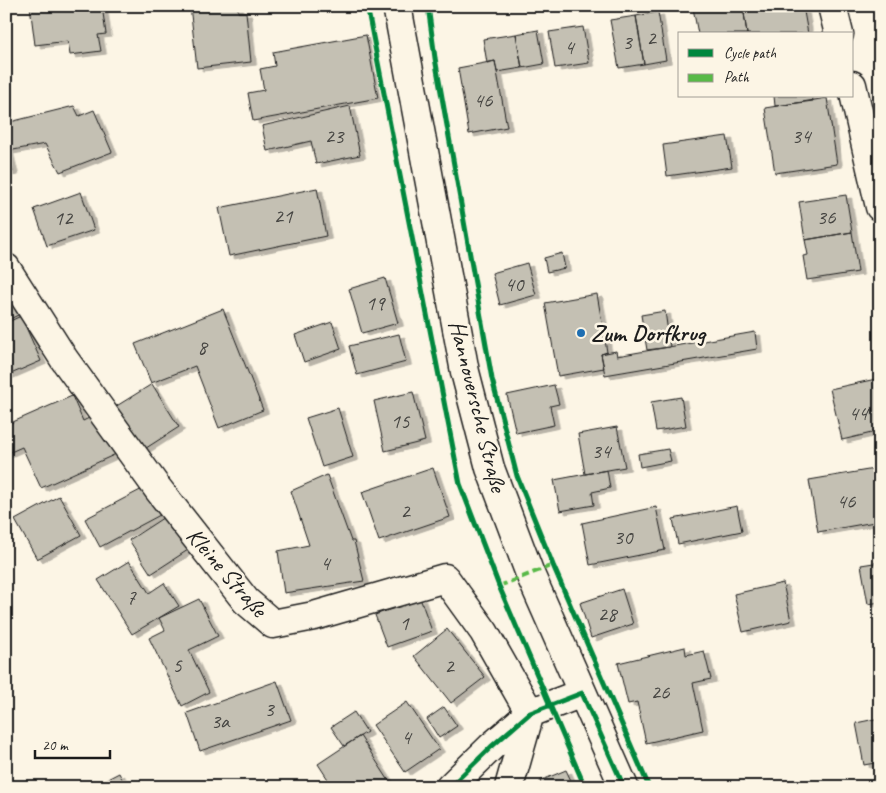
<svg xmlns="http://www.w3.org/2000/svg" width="886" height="793" viewBox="0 0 886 793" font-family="Caveat,sans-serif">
<defs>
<filter id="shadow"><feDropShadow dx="5.5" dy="3" stdDeviation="0" flood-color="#0004"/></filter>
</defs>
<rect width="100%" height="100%" fill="#fcf5e5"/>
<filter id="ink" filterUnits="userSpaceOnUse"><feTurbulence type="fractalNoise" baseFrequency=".02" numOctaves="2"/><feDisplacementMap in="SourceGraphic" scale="10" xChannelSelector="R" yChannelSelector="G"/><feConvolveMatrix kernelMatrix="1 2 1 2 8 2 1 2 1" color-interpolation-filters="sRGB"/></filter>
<g filter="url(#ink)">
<path fill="#c4c0b3" stroke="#1c1c1c" filter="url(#shadow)" d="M30,6H102L106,34L98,35L101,51L70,55L68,41L35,45Z
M190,6H238V12H246L251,62L197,68Z
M703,6H743L747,34H698L693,8Z
M743,6H803L808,34H747Z
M658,12L666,60L644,64L636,16Z
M636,16L644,64L619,68L610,20Z
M583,27L589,63L555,68L549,32Z
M538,30L544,64L522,68L516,34Z
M516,34L522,68L497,72L495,61L487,63L483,39Z
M366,35L378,98L253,121L248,93L264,90L260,69L275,66L273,52Z
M495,61L507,127L469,134L458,68Z
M774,96H812L813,101L775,106Z
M827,98L837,164L775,173L765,108Z
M74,106L79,116L94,110L112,152L60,172L45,144L8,151L13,172L6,173V123Z
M350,106L360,155L316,164L311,141L267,151L262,126Z
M727,136L732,167L667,176L663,145Z
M317,188L326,236L229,256L219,208Z
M81,192L94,230L47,246L34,209Z
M846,195L852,232L805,240L799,202Z
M852,232L858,272L807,280L803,256L808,255L805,240Z
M562,253L565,268L547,272L544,258Z
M527,263L536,295L500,305L492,273Z
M385,278L398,323L362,333L349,289Z
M6,287L26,311L6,321Z
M597,294L607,352L601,354L604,368L558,376L545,303Z
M223,309L263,410L219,428L195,366L151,383L135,344Z
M665,311L670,347L647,350L641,315Z
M21,316L41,361L6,376V323Z
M332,322L341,349L304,362L295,335Z
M755,332L757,349L605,375L601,354L616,351L617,356Z
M399,334L406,362L357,375L349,346Z
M876,379L880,395V431L842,440L830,389Z
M152,384L179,427L143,450L115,407Z
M554,385L559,404L550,406L554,425L516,433L507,395Z
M413,392L425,441L385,451L374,401Z
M72,396L83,421L99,413L116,454L41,488L22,447L6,454V425Z
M681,397L686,426L656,431L651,402Z
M338,408L353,457L322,467L306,418Z
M617,427L625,467L585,474L578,434Z
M668,449L671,461L640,467L638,454Z
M433,468L450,517L379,541L362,492Z
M880,468V521L818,532L809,480Z
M607,470L610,488L592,492L594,505L560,511L554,480Z
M327,475L351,541H354L364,581L284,593L278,551L309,545L291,491Z
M146,487L160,515L100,547L85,519Z
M59,496L81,535L37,559L15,520Z
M737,506L742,531L678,544L673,519Z
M656,507L665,550L590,565L582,523Z
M169,514L191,548L151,574L129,540Z
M129,561L149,593L164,583L179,606L132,634L98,580Z
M880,562V602L868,604L861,565Z
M783,583L791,621L743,632L734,594Z
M622,589L633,624L591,638L580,603Z
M420,598L432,631L387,647L375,615Z
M199,599L218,636L189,650L209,692L182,706L149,638L165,630L159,618Z
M447,629L485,677L451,703L414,656Z
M685,647L686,655L704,651L711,679L693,683L703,730L646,743L637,702L628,704L618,663Z
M277,681L291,720L200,751L187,713Z
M407,702L439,749L405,772L373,725Z
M444,707L457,726L439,738L427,719Z
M354,712L367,732L344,746L331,727Z
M880,718V762L864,765L856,723Z
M360,736L393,787H350L346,780L336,787H333L318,764Z
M566,770L574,787H542L540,781Z
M119,773L126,787H92Z"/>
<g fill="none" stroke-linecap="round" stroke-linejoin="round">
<g stroke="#1c1c1c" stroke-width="31">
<path id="street" d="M832,6L839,34
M852,85L880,207
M6,268L64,359L158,489L246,601L273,624L314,616L445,578L484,632L530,713
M450,787L491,747L530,713L582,693
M509,787L530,713"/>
</g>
<g stroke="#1c1c1c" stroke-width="31">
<path id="primary" d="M397,6L465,372L490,468L530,574L624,787"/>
</g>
<use href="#street" stroke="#fcf5e5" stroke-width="28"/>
<use href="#primary" stroke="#fcf5e5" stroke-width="28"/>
<path stroke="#58b947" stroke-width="4" stroke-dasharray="8 4" stroke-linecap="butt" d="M499,586L553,565"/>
<g stroke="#fcf5e5" stroke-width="8">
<path id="cycleway" d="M367,6L460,484L499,586L585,787
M428,6L435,58L492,379L517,476L553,565L649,787
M450,787L491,747L530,713L582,693L624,787"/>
</g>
<use href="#cycleway" stroke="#00873e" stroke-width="5"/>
</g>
</g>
<circle fill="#1f6fb2" stroke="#fcf5e5" stroke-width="2" cx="581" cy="333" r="5"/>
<g text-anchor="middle" stroke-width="5" stroke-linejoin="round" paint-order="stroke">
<g font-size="21" fill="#464542">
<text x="651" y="45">2</text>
<text x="627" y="49">3</text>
<text x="569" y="54">4</text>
<text x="483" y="107">46</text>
<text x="334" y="143">23</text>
<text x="801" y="143">34</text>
<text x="283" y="223">21</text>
<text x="826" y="224">36</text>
<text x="63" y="225">12</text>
<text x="514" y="291">40</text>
<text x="375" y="310">19</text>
<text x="202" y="354">8</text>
<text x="858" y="420">44</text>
<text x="400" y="428">15</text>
<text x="601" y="458">34</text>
<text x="846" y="508">46</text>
<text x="405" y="518">2</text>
<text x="623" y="544">30</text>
<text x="325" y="570">4</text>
<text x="131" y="604">7</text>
<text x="607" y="621">28</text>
<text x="404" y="630">1</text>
<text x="177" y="672">5</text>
<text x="449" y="673">2</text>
<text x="660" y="699">26</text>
<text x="269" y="716">3</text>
<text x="220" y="728">3a</text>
<text x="406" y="744">4</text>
</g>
<g font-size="24" font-weight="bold" fill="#1c1c1c" stroke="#fcf5e5" text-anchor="start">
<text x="591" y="341">Zum Dorfkrug</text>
</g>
<g font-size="24" fill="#1c1c1c" stroke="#fcf5e5">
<text transform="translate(478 406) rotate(76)" y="8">Hannoversche Straße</text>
<text transform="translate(227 572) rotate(49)" y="8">Kleine Straße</text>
</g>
</g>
<rect width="886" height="793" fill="none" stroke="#fcf5e5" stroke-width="25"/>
<rect x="12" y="12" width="861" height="768" fill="none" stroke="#1c1c1c" stroke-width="2" filter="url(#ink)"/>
<rect x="678" y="32" width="175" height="65" fill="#fcf5e5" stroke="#a29e95"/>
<rect x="688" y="49" width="25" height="8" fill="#00873e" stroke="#a29e95"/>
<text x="724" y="58" font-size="15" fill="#1c1c1c">Cycle path</text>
<rect x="688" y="74" width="25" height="8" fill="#58b947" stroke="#a29e95"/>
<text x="724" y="82" font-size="15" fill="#1c1c1c">Path</text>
<path d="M35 750v8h75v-8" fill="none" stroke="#1c1c1c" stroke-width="2.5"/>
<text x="42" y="750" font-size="15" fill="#1c1c1c" stroke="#fcf5e5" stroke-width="4" paint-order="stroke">20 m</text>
</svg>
